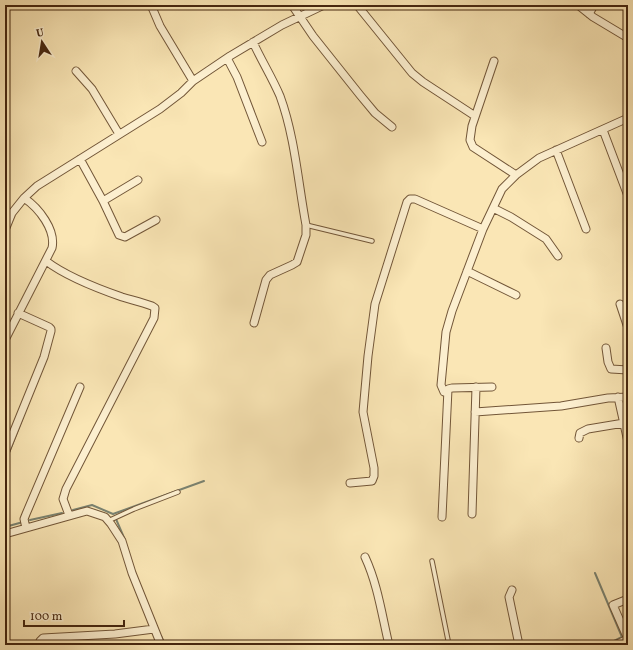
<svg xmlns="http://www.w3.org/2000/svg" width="633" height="650" viewBox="0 0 633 650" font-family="Vollkorn,serif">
<rect width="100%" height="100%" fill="#fae6b5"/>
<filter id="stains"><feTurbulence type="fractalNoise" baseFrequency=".005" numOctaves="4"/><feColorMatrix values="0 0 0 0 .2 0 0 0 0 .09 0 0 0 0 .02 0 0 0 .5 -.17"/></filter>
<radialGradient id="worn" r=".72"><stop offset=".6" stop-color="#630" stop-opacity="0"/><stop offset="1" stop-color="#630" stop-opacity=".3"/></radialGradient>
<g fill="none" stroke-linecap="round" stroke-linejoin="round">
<path stroke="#7a8270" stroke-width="2" d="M5,463L23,417
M73,510L92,505L113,514L204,481
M116,519L125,540
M30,520L62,513
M5,527L23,522
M595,573L622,637L606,645
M161,636L165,645"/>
<g stroke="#725638" stroke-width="5.5">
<path id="service" d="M306,225L372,241
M108,521L134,509L178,492
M432,561L449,645"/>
</g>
<g stroke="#725638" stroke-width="9">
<path id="minor" d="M151,5L160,26L193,81
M292,5L313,36L360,95L375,113L392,127
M357,5L412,73L423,82L475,116
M578,5L593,17L628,38
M589,14L594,5
M253,42C261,60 272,77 280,96C295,137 298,182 306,225V235L297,262L292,265L270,275L266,280L254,323
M227,58L237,77L262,142
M494,61L472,126L470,140L473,147L516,175
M76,71L92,89L119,134
M603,130L628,196
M556,150L586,229
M80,159L103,201L119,235L125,237L156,220
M103,201L138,180
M493,208L511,217L546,239L558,256
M5,230L12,213L24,198
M46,261C67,277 96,288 122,297C132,300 142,302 152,306L155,308L154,318L66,489L63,499L69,515
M467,271L516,295
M620,304L628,328
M5,340L52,248C56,230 39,208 24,198L37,186L160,109L181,93L193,81L230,56L282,25L324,5
M606,348L608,362L611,369L628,370
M447,393L444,392L441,385L446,332L452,311L483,229L502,189L516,175L539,158L628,118
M618,397L628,442
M475,412L561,406L608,398L628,397
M579,438L580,433L588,429L624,423
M5,453L44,357L51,331V329L49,327L18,313
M350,483L372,481L374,476V468L363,412L368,356L375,304L407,202L410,199H415L483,229
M472,514L476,387
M442,517L448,389L452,388L492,387
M26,528L24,519L26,514L80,387
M5,534L87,511L105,517L111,524L122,541L132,573L161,645
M365,557C378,585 382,616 389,645
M512,590L509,597L519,645
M628,639L613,605L628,599
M39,645L40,641L43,638L115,634L154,629
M615,645L628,639"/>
</g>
<use href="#service" stroke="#fcefcf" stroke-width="3.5"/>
<use href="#minor" stroke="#fcefcf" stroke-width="7"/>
</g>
<rect width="633" height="650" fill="none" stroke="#fae6b5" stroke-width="20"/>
<rect x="6" y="6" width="621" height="638" fill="none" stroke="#45260f" stroke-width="2"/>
<rect x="10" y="10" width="613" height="630" fill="none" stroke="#45260f"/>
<g transform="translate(42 42) rotate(348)" stroke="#fcefcf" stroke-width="3" paint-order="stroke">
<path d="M0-3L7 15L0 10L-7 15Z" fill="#45260f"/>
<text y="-6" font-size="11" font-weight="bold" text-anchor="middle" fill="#45260f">U</text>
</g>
<path d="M24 620v6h100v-6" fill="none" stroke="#45260f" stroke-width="2"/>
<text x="30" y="620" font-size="12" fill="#45260f" stroke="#fcefcf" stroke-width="3" paint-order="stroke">100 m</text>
<rect width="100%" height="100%" filter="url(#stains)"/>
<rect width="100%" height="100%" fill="url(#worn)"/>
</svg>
